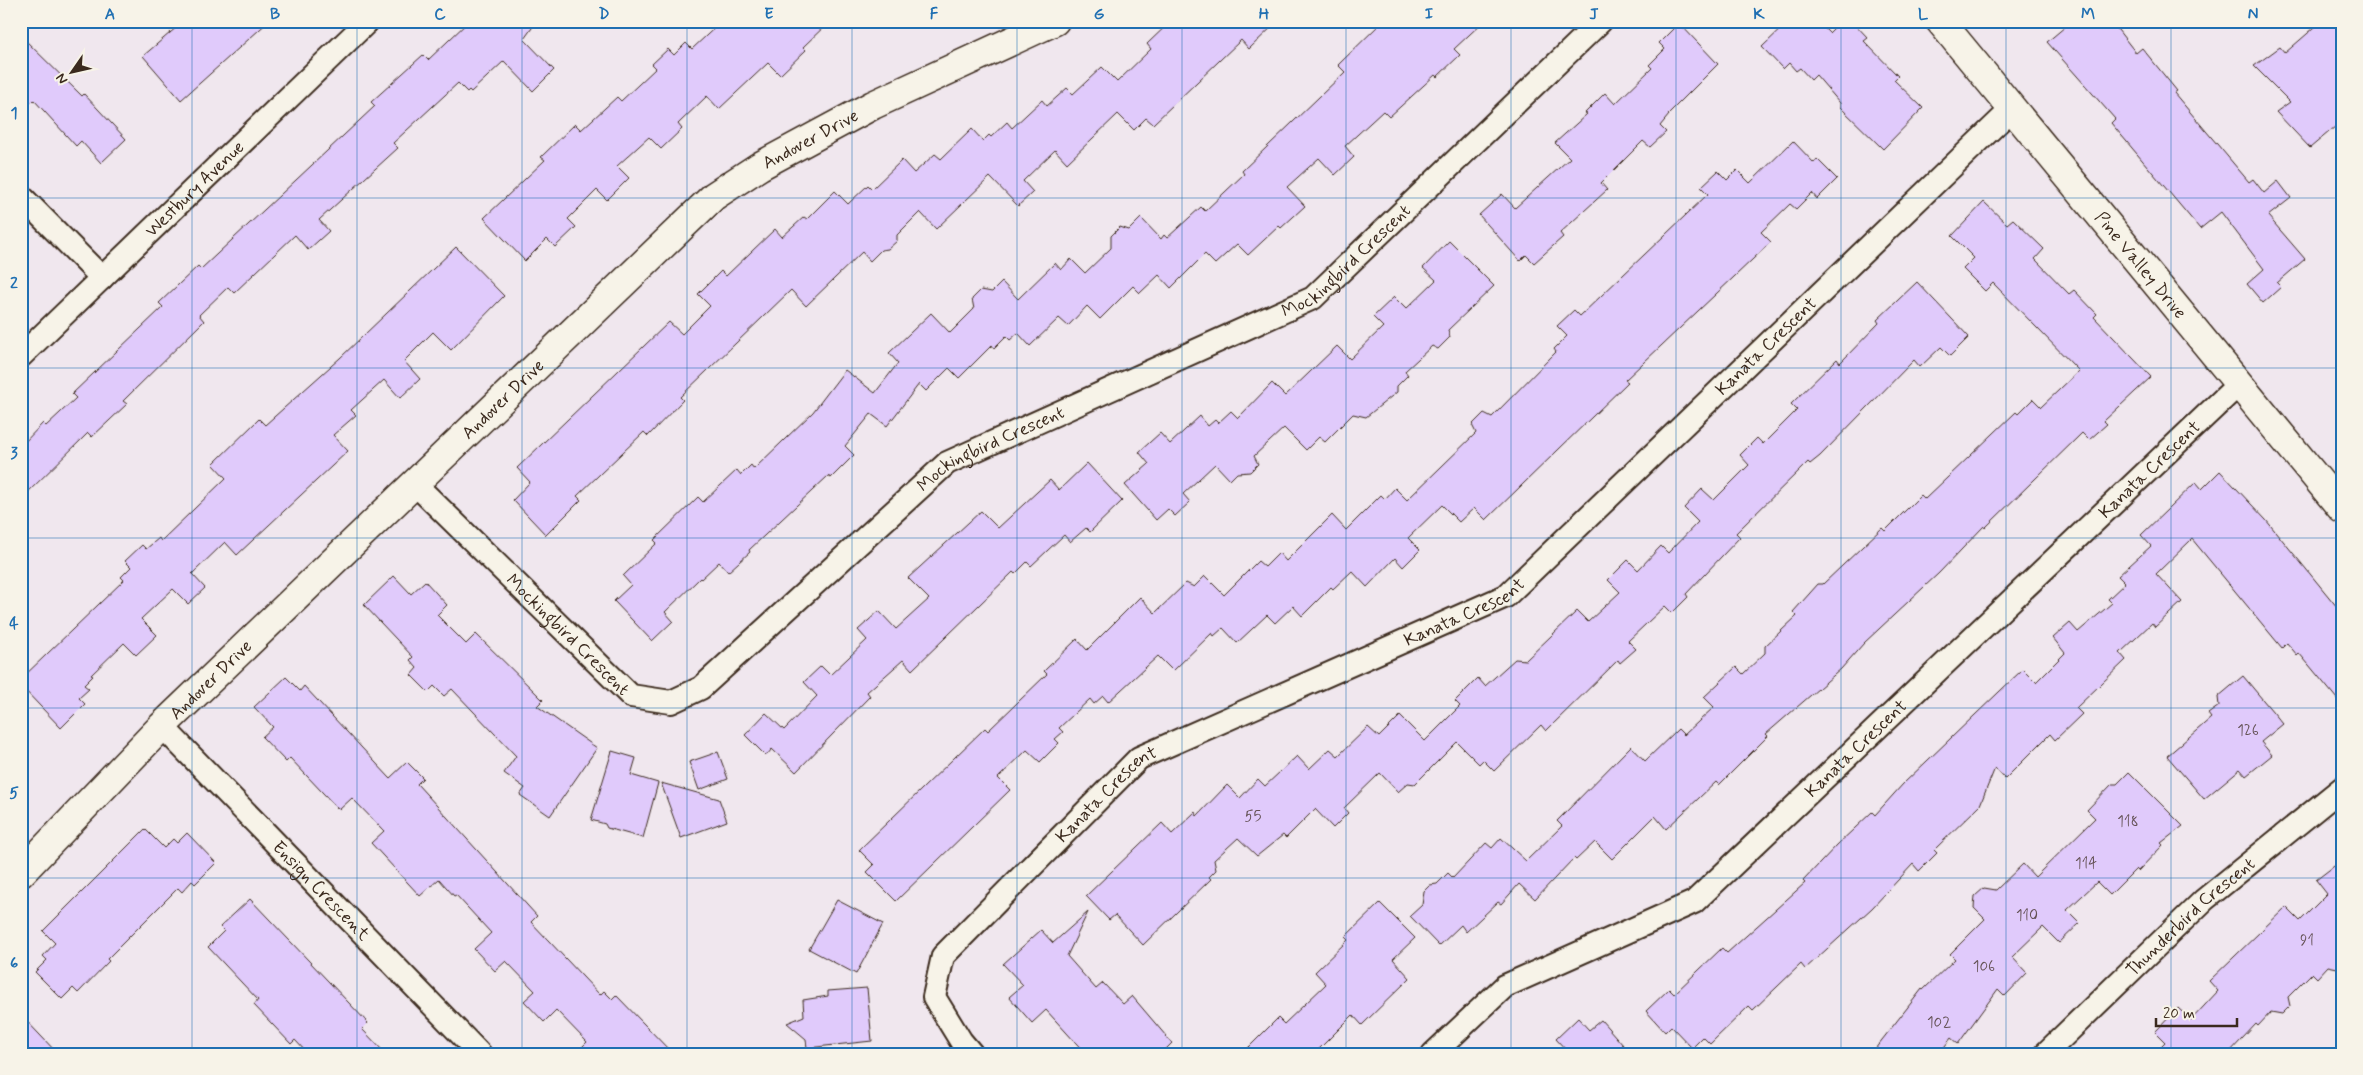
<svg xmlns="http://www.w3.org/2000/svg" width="2363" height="1075" viewBox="0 0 2363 1075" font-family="Mynerve,sans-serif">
<rect width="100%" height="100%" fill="#f0e7ee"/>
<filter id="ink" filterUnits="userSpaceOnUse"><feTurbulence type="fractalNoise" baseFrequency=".02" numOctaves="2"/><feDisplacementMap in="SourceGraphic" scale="10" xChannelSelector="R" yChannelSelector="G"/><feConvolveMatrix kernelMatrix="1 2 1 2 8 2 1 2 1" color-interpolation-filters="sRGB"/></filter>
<g filter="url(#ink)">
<path fill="#e0cafb" stroke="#3b2a1e" d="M184,21H269L181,100L143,56Z
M469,21H537L524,39L554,70L533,91L504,61L471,92L469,90L467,92L458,83L393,143L398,148L319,220L329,231L308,250L295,235L234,293L228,287L199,315L204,321L123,401L127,404L92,437L88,433L21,499V446L43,423L46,426L76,398L72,394L163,307L159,303L198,266L201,269L375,106L371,102L423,55L428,60Z
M722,21H830L803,47L806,50L780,75L768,63L719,109L707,96L678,124L682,129L661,149L649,137L617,166L629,178L607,200L597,190L568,219L576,227L555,247L547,239L525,261L484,218L545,160L541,157L575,124L581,130L617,97L621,101L656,68L652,64L668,49L674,55L686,43L692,49Z
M1171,21H1278L1249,49L1241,40L1153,124L1146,118L1134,130L1118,114L1067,163L1055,150L1023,181L1033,192L1018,206L990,177L936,229L920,212L897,235V241L888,249L881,250L870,261L862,252L806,306L791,290L680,397L683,400L648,436L644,432L577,496L581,500L546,535L513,500L530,482L517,468L669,322L682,334L710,306L698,294L721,271L726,276L775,229L782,237L804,217L807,219L835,191L848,204L868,185L872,189L902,160L914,173L935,154L941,159L972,129L983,141L989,135L991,137L1007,122L1012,128L1042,100L1047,106L1067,88L1073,94L1102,67L1117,82L1151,49L1147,44Z
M1383,21H1484L1454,49L1460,55L1437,77L1435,75L1389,117L1383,111L1345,146L1354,157L1335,175L1319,158L1287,187L1305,206L1281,228L1279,226L1248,255L1237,244L1215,264L1205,254L1171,288L1159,275L1140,293L1133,286L1100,319L1087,306L1068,326L1059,318L1030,346L1018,333L1010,340L1006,336L994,348L992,345L959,378L949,368L926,391L919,384L887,426L871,414L845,446L854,455L831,478L828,476L749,550L750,552L728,572L719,562L701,579L700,578L665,612L673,621L652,641L614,601L631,585L623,576L657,543L654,540L698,497L703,502L737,470L741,475L751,465L754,469L813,412L845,370L875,393L898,363L889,353L931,313L950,333L974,309L972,299L981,290L992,292L1002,282L1018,299L1055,263L1061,270L1071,259L1085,273L1111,248V236L1120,227L1129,230L1141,218L1161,239L1164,235L1167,238L1201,207L1205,211L1244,174L1242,171L1345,72L1338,65Z
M1789,21H1817L1829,33L1841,21H1852L1868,38L1864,41L1898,76L1894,80L1923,108L1883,149L1840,107V103L1816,75L1811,80L1800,68L1796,71L1789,63L1783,69L1762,47Z
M2072,21H2111L2136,53L2142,48L2177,91L2174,93L2249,182L2253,179L2264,193L2278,181L2291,198L2268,216L2305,259L2277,283L2281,287L2263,303L2247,284L2264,269L2221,212L2200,229L2111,123L2115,119L2047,42Z
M2322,21H2342V121L2310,148L2276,112L2290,102L2254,66L2280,47L2285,53Z
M1679,23L1718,64L1668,114L1669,115L1660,126L1666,132L1650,147L1643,141L1601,183L1607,190L1560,233L1563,237L1534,263L1526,255L1520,261L1479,215L1502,194L1515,208L1570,158L1555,143L1587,114L1585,113L1605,93L1615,104L1652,68L1649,65L1665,49L1659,43Z
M21,36L82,96L84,94L126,139L101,163L81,141L76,146L34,100L31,103L21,93Z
M1793,141L1814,163L1817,159L1837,179L1817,199L1812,193L1796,209L1790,204L1761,232L1771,242L1625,380L1628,382L1486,520L1474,508L1459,522L1442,505L1408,538L1420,550L1403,567L1395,558L1367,587L1352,571L1333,589L1331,587L1302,616L1293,606L1275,623L1267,615L1237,643L1223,628L1214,636L1212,633L1173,671L1158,656L1108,702L1103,696L1094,704L1090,699L1059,728L1063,732L1055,739L1059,743L1040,762L1027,750L998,778L1010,790L896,901L867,872L874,865L859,850L985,728L988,731L1047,674L1044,671L1077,639L1087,650L1140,597L1155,613L1186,583L1194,587L1205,576L1224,595L1258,561L1265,567L1279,553L1286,561L1332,515L1346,530L1381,495L1385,499L1395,488L1407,500L1476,433L1472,425L1484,413L1492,417L1556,352L1554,349L1567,336L1557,326L1574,310L1580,316L1708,194L1701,187L1718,171L1727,180L1737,170L1750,183Z
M1984,202L2007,224L2013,219L2044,249L2035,259L2069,294L2074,290L2097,314L2094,317L2151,377L2104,421L2107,424L2089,440L2082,433L1985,528L1984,526L1939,573L1864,643L1841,669L1766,734L1768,736L1719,785L1716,782L1666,829L1655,816L1612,859L1595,842L1576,860L1574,858L1535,899L1519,884L1501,904L1498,902L1466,932L1461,925L1439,946L1410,916L1422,905L1424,891L1430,885L1437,884L1448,873L1453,878L1486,843L1492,848L1501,838L1526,861L1562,826L1557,821L1631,746L1645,761L1678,729L1684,735L1714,707L1704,697L1736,667L1743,674L1765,653V646L1797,616L1793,612L1818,584H1823L1882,528L1885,531L1921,495L1925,499L2016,412L2018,414L2033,399L2041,407L2079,371L1993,283L1985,291L1963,269L1974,258L1952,236Z
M1449,241L1494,286L1448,330L1450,337L1438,349L1432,346L1405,371L1408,375L1397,386V392L1366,417L1353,414L1325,442L1319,437L1306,450L1284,428L1254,456L1258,464L1250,472L1237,473L1230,480L1215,464L1183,494L1190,502L1175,516L1168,509L1156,520L1125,485L1149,464L1139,452L1160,433L1170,444L1200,416L1208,426L1215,420L1218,423L1231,411L1238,418L1272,383L1285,396L1337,346L1350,359L1383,327L1373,317L1394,297L1406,309L1436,280L1423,268Z
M456,247L504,296L451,350L433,332L404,361L420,379L400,398L384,380L351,410L356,415L333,435L348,451L237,555L225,542L192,574L205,588L188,604L173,589L141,619L157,635L136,655L124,643L91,675L93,676L84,685L89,689L79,698L85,704L61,728L21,686V679L124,580L121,577L131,567L125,561L142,545L146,549L159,538L161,541L226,478L213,464L259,419L265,425L340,358Z
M1917,282L1969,337L1950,356L1941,347L1920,367L1914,360L1820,456L1810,464L1808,462L1736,533L1740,537L1686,594L1688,597L1672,613L1665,606L1628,641L1636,649L1620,663L1618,660L1546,731L1541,725L1494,771L1483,760L1479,764L1457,742L1415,784L1408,783L1398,792L1380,773L1344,808L1348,813L1333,828L1315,809L1286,838L1283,835L1257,856L1238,838L1214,860L1216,870L1209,877L1211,879L1143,945L1115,915L1109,920L1086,896L1162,823L1172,834L1195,812L1197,816L1227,785L1240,798L1258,779L1265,786L1297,756L1309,769L1330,749L1338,756L1368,727L1379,737L1400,716L1425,741L1460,706L1455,701L1478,678L1485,686L1515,659L1526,660L1577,611L1588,622L1620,592L1608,580L1628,560L1638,570L1661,546L1668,553L1698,522L1684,508L1702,489L1714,500L1749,465L1740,455L1757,438L1763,444L1797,410L1791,404L1837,359L1840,363L1879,323L1877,320Z
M1087,463L1122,501L1090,532L1086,528L1070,542L1064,535L1031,566L1027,562L1015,574L1013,572L912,670L903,660L867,692L870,696L796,772L772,749L766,756L745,735L766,713L784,730L817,696L804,682L821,666L830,675L867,640L858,630L879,611L896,629L929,599L908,578L981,511L998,528L1050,480L1059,490Z
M2220,471L2266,520L2342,613V705L2299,653L2297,655L2287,643L2282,648L2192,539L2156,574L2182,602L2155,627L2152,623L2120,653L2126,660L2076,708L2082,714L2055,740L2050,734L2005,779L1995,768L1980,805L1934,850L1937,853L1919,871L1913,864L1872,908L1805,969L1801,964L1753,1010L1749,1006L1710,1044L1703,1037L1692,1048L1671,1026L1665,1032L1646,1011L1669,989L1674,994L1722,948L1727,953L1805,883L1803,881L1837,845L1872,812L1875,815L1903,784L2023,669L2036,682L2065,653L2053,638L2070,623L2078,632L2112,603L2108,599L2125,583L2118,576L2151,546L2141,535L2196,482L2202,489Z
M394,576L411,594L425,581L447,605L437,615L466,644L476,634L543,700L537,706L597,748L550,816L520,795L525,788L504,773L516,756L452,689L444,696L434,686L428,692L411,675L417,668L410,660L413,657L364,605Z
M2243,676L2283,724L2261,742L2272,755L2246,776L2240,769L2204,799L2167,756L2211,718L2208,714L2219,706L2218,697Z
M286,677L300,691L304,686L390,778L407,762L423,778L417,784L537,916L531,922L600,995L604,991L612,999L616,995L673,1054H575L587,1042L556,1010L544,1022L524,1001L535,991L506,961L495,971L474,949L491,933L456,895L454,896L439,879L420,896L371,843L384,831L352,798L339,810L290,758L286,762L262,737L273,727L254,707Z
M612,751L636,758L631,775L658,783L643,838L607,828L605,824L591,820Z
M718,752L728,779L699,790L689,762Z
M2129,772L2183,826L2161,843L2163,845L2138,871L2136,869L2110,895L2097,882L2067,910L2080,923L2059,943L2043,927L2012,957L2027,973L2005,996L1998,989L1958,1044L1951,1038L1939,1054H1871L1922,989L1923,990L1955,959L1950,954L1985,919L1974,908L1975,896L1984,888L1996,890L2023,864L2035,877L2095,818L2087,810L2112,784H2117Z
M661,783L719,799L727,821L681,838Z
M145,829L164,848L173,839L177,843L187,833L216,863L195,884L192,881L182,892L178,888L107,959L109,961L78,993L73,988L62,999L35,972L47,960L43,956L55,943L43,931Z
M2342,860V969L2328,966L2317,978L2312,973L2288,997L2290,1006L2282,1014L2271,1012L2258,1026L2256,1024L2228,1054H2153L2165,1042L2155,1032L2178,1008L2191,1020L2218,991L2209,981L2286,907L2300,921L2327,894L2316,880Z
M250,899L368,1023L362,1029L386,1054H308L295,1040L291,1044L254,1005L258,1000L208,947L224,931L220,927Z
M837,900L883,924L856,974L809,949Z
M1380,903L1415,938L1393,959L1410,978L1362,1025L1353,1015L1314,1054H1242L1278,1018L1284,1024L1326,984L1315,972L1348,940L1345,937Z
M1088,912L1067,956L1096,989L1103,983L1123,1004L1132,996L1172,1043L1161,1054H1086L1046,1010L1032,1023L1009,997L1023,985L1003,964L1041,930L1053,943Z
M867,988L872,1041L807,1048L806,1039L787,1023L804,1016L803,1000L828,996V991Z
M21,1015L58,1054H21Z
M1578,1018L1589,1030L1601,1020L1631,1054H1563L1567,1051L1556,1039Z"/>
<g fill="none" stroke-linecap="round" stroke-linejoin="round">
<g stroke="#3b2a1e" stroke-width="26">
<g id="minor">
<path d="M21,196L102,278"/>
<path id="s1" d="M21,356L368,21"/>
<path id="s2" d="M414,483L631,696L671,702L701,688L947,463L1313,298L1601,21"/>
<path id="s3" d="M162,726L480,1054"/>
<path id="s4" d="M972,1054L961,1041L934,997L943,956L1139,758L1506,596L2012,109"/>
<path id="s5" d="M1433,1054L1505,986L1694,902L2239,384"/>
<path id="s6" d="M2045,1054L2204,900L2342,788"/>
</g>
</g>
<g stroke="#3b2a1e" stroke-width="31">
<g id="tertiary">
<path id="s7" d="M1940,21L2342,509"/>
<path id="s8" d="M21,873L162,726L714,196L760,166L873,105L1055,21"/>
</g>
</g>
<use href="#minor" stroke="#f7f3e8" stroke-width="22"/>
<use href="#tertiary" stroke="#f7f3e8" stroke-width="28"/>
</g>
</g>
<path fill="none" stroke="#1f6fb2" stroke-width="1" stroke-opacity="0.55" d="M192,21V1054M357,21V1054M522,21V1054M687,21V1054M852,21V1054M1017,21V1054M1182,21V1054M1346,21V1054M1511,21V1054M1676,21V1054M1841,21V1054M2006,21V1054M2171,21V1054M21,198H2342M21,368H2342M21,538H2342M21,708H2342M21,878H2342"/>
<g text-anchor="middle" stroke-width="4" stroke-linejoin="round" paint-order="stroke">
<g font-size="15" fill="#645255">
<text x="2248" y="735">126</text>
<text x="1253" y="821">55</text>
<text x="2128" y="826">118</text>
<text x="2086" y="868">114</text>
<text x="2027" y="920">110</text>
<text x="2307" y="945">91</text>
<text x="1984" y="971">106</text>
<text x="1939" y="1027">102</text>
</g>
<g font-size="18" fill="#3b2a1e" stroke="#f7f3e8">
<text dy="6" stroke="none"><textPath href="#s8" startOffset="1081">Andover Drive</textPath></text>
<text dy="6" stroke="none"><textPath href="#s1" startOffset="241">Westbury Avenue</textPath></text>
<text dy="6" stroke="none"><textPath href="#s2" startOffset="1161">Mockingbird Crescent</textPath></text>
<text dy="6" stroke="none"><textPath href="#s7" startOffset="316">Pine Valley Drive</textPath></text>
<text dy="6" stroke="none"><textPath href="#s4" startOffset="1151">Kanata Crescent</textPath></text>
<text dy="6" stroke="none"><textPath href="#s8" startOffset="676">Andover Drive</textPath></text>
<text dy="6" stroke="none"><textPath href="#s2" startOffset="756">Mockingbird Crescent</textPath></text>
<text dy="6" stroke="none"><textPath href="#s5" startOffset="934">Kanata Crescent</textPath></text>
<text dy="6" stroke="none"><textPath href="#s4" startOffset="746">Kanata Crescent</textPath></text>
<text dy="6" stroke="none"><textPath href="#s2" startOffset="216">Mockingbird Crescent</textPath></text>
<text dy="6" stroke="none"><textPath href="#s8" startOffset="271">Andover Drive</textPath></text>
<text dy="6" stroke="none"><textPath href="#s5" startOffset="529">Kanata Crescent</textPath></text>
<text dy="6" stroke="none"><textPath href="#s4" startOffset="341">Kanata Crescent</textPath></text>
<text dy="6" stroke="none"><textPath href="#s3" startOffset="229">Ensign Crescent</textPath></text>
<text dy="6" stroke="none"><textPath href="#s6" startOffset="200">Thunderbird Crescent</textPath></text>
</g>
</g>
<rect width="2363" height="1075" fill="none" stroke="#f7f3e8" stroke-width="55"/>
<g transform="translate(72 72) rotate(236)" stroke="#f7f3e8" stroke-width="4" paint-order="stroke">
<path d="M0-4L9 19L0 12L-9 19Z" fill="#3b2a1e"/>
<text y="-8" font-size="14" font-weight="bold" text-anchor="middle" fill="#3b2a1e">N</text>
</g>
<path d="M2156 1018v8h81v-8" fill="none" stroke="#3b2a1e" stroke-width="2.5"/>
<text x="2163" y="1018" font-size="15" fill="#3b2a1e" stroke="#f7f3e8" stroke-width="4" paint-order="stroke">20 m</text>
<rect x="28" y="28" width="2308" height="1020" fill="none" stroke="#1f6fb2" stroke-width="2"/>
<g font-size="16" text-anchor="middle" font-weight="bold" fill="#1f6fb2">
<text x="110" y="19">A</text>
<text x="275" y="19">B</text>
<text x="440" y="19">C</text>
<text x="604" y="19">D</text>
<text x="769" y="19">E</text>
<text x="934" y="19">F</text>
<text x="1099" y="19">G</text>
<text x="1264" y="19">H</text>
<text x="1429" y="19">I</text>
<text x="1594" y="19">J</text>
<text x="1759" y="19">K</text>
<text x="1923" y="19">L</text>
<text x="2088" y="19">M</text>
<text x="2253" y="19">N</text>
<text x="14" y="118">1</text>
<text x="14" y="288">2</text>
<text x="14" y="458">3</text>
<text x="14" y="628">4</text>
<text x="14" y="798">5</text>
<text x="14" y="968">6</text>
</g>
</svg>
